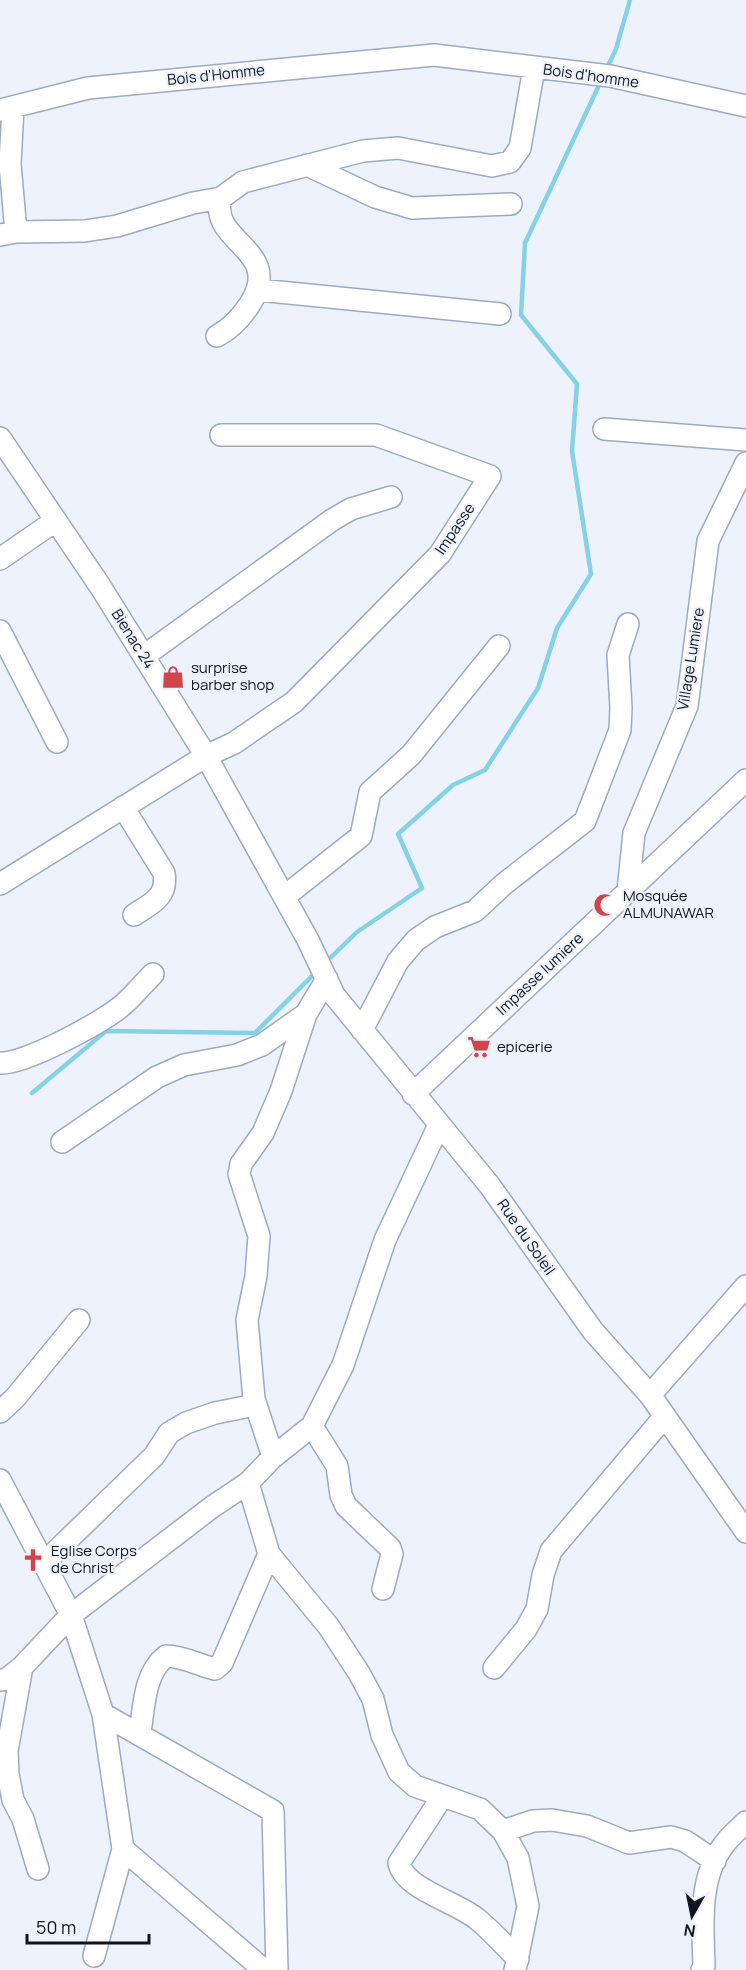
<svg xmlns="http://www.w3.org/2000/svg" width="746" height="1970" viewBox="0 0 746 1970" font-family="Manrope,sans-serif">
<rect width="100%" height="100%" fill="#edf2fc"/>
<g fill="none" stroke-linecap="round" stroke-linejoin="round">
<path stroke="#86d2e5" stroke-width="4.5" d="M607,68L616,49L630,0
M325,963L357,932L422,888L398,834L453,785L485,770L538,688L557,628L591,574L572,451L577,384L521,315L525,243L601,81
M32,1093L106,1031L255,1033L317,971"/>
<g stroke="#9eaac0" stroke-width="24">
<path id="minor" d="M13,107L10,164L16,232
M0,110L88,88L434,55L610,76L746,106
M307,165L375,197L412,208L511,204
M0,235L16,232L85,231L117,226L193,203L221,198L243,182L363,151L398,148L492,166L510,162L520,148L534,68
M259,290L500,314
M217,336C232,328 241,318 250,304C285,249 208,243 221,198
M604,429L746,440
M0,438L100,586L206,756L308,940L334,995L490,1186L593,1331L650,1395L746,1532
M0,559L55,521
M0,631L57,742
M144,656L332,520L351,509L391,497
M123,807L164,873C168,897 152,903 134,915
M0,884L206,756L234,743L294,702L440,554L490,476L376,435H221
M628,891L634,833L687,706L708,541L746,463
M284,897L361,836L370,792L411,755L499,646
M362,1030L398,961L416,940L435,927L475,911L504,884L585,821L620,730L621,708L618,655L628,624
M0,1063C24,1065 105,1021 124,1004C134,995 143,984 153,974
M413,1094L746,780
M62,1142L157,1077L184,1065L237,1055L262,1045L306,1014
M650,1395L746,1286
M0,1412L15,1398L79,1320
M312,1426L337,1466L341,1495L346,1506L390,1548L392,1554L383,1589
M273,1457L254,1399L247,1320L256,1276L259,1236L239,1174L241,1164L263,1133L281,1091L306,1014L327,979
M0,1480L71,1615L103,1714L123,1849L94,1956
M248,1483L269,1554L329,1627L359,1673L373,1699L382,1735L399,1772L415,1786L480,1809L503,1831L518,1858L528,1906L515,1970
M44,1563L154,1456L169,1433L186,1423L215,1413L255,1405
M22,1667L7,1751L8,1774L13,1800L23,1819L38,1869
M494,1668L526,1629L537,1609L543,1575L551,1551L665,1416
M0,1680L7,1679L22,1667L71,1615L212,1507L248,1483L273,1457L312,1426L343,1365L385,1240L439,1125
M103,1714L273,1811L277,1970
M140,1733C144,1707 144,1673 166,1656C182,1656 199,1665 215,1669L222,1663L269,1554
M442,1797L399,1863C404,1889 457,1902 477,1919C492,1931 505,1946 518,1959
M503,1831L533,1821L552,1820L587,1826L629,1843L671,1837L685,1841L715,1861
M123,1849L264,1970
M702,1970L704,1966C703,1927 698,1879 723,1846C729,1837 738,1830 746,1822"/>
</g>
<use href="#minor" stroke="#fff" stroke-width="21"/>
</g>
<defs>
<g id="shop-bare" transform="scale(1.8)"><path d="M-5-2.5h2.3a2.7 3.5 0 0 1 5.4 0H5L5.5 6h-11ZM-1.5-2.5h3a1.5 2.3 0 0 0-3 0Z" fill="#d3434a" stroke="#edf2fc" stroke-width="2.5" paint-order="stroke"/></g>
<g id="mosque-bare" transform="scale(1.8)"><path d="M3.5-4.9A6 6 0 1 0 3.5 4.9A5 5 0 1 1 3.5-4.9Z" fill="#d3434a" stroke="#edf2fc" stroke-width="2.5" paint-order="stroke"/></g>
<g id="supermarket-bare" transform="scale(1.8)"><path d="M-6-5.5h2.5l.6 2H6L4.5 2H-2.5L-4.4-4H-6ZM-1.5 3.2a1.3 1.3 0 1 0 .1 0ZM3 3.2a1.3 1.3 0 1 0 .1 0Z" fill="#d3434a" stroke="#edf2fc" stroke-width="2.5" paint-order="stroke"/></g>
<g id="church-bare" transform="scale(1.8)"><path d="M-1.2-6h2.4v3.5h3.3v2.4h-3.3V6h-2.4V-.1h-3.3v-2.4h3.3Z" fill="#d3434a" stroke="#edf2fc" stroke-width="2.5" paint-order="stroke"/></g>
</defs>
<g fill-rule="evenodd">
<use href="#shop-bare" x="173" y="677"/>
<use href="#mosque-bare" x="605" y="905"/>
<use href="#supermarket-bare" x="479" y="1047"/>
<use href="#church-bare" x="33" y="1560"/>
</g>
<g text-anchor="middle" stroke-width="4.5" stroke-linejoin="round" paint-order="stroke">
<g font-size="15" fill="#10141c" stroke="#edf2fc">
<text transform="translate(216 75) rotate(-6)" y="5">Bois d'Homme</text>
<text transform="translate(591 76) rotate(8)" y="5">Bois d'homme</text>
<text transform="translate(455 529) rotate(-56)" y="5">Impasse</text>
<text transform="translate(133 639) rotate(58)" y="5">Bienac 24</text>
<text transform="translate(691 659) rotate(-81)" y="5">Village Lumiere</text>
<text transform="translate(540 974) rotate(-43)" y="5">Impasse lumiere</text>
<text transform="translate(526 1237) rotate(55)" y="5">Rue du Soleil</text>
</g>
<g font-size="15" fill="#10141c" stroke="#edf2fc" text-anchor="start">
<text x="191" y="673">surprise<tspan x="191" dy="17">barber shop</tspan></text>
<text x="623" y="901">Mosquée<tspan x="623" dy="17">ALMUNAWAR</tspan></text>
<text x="497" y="1052">epicerie</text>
<text x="51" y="1556">Eglise Corps<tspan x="51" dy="17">de Christ</tspan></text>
</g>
</g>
<g transform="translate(692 1916) rotate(189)" stroke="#edf2fc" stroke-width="4.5" paint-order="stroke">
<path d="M0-4.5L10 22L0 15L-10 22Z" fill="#10141c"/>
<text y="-9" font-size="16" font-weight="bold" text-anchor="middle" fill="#10141c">N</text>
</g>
<path d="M27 1934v9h122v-9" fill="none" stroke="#10141c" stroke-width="3"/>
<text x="36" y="1934" font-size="18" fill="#10141c" stroke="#edf2fc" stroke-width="4.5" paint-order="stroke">50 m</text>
</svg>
